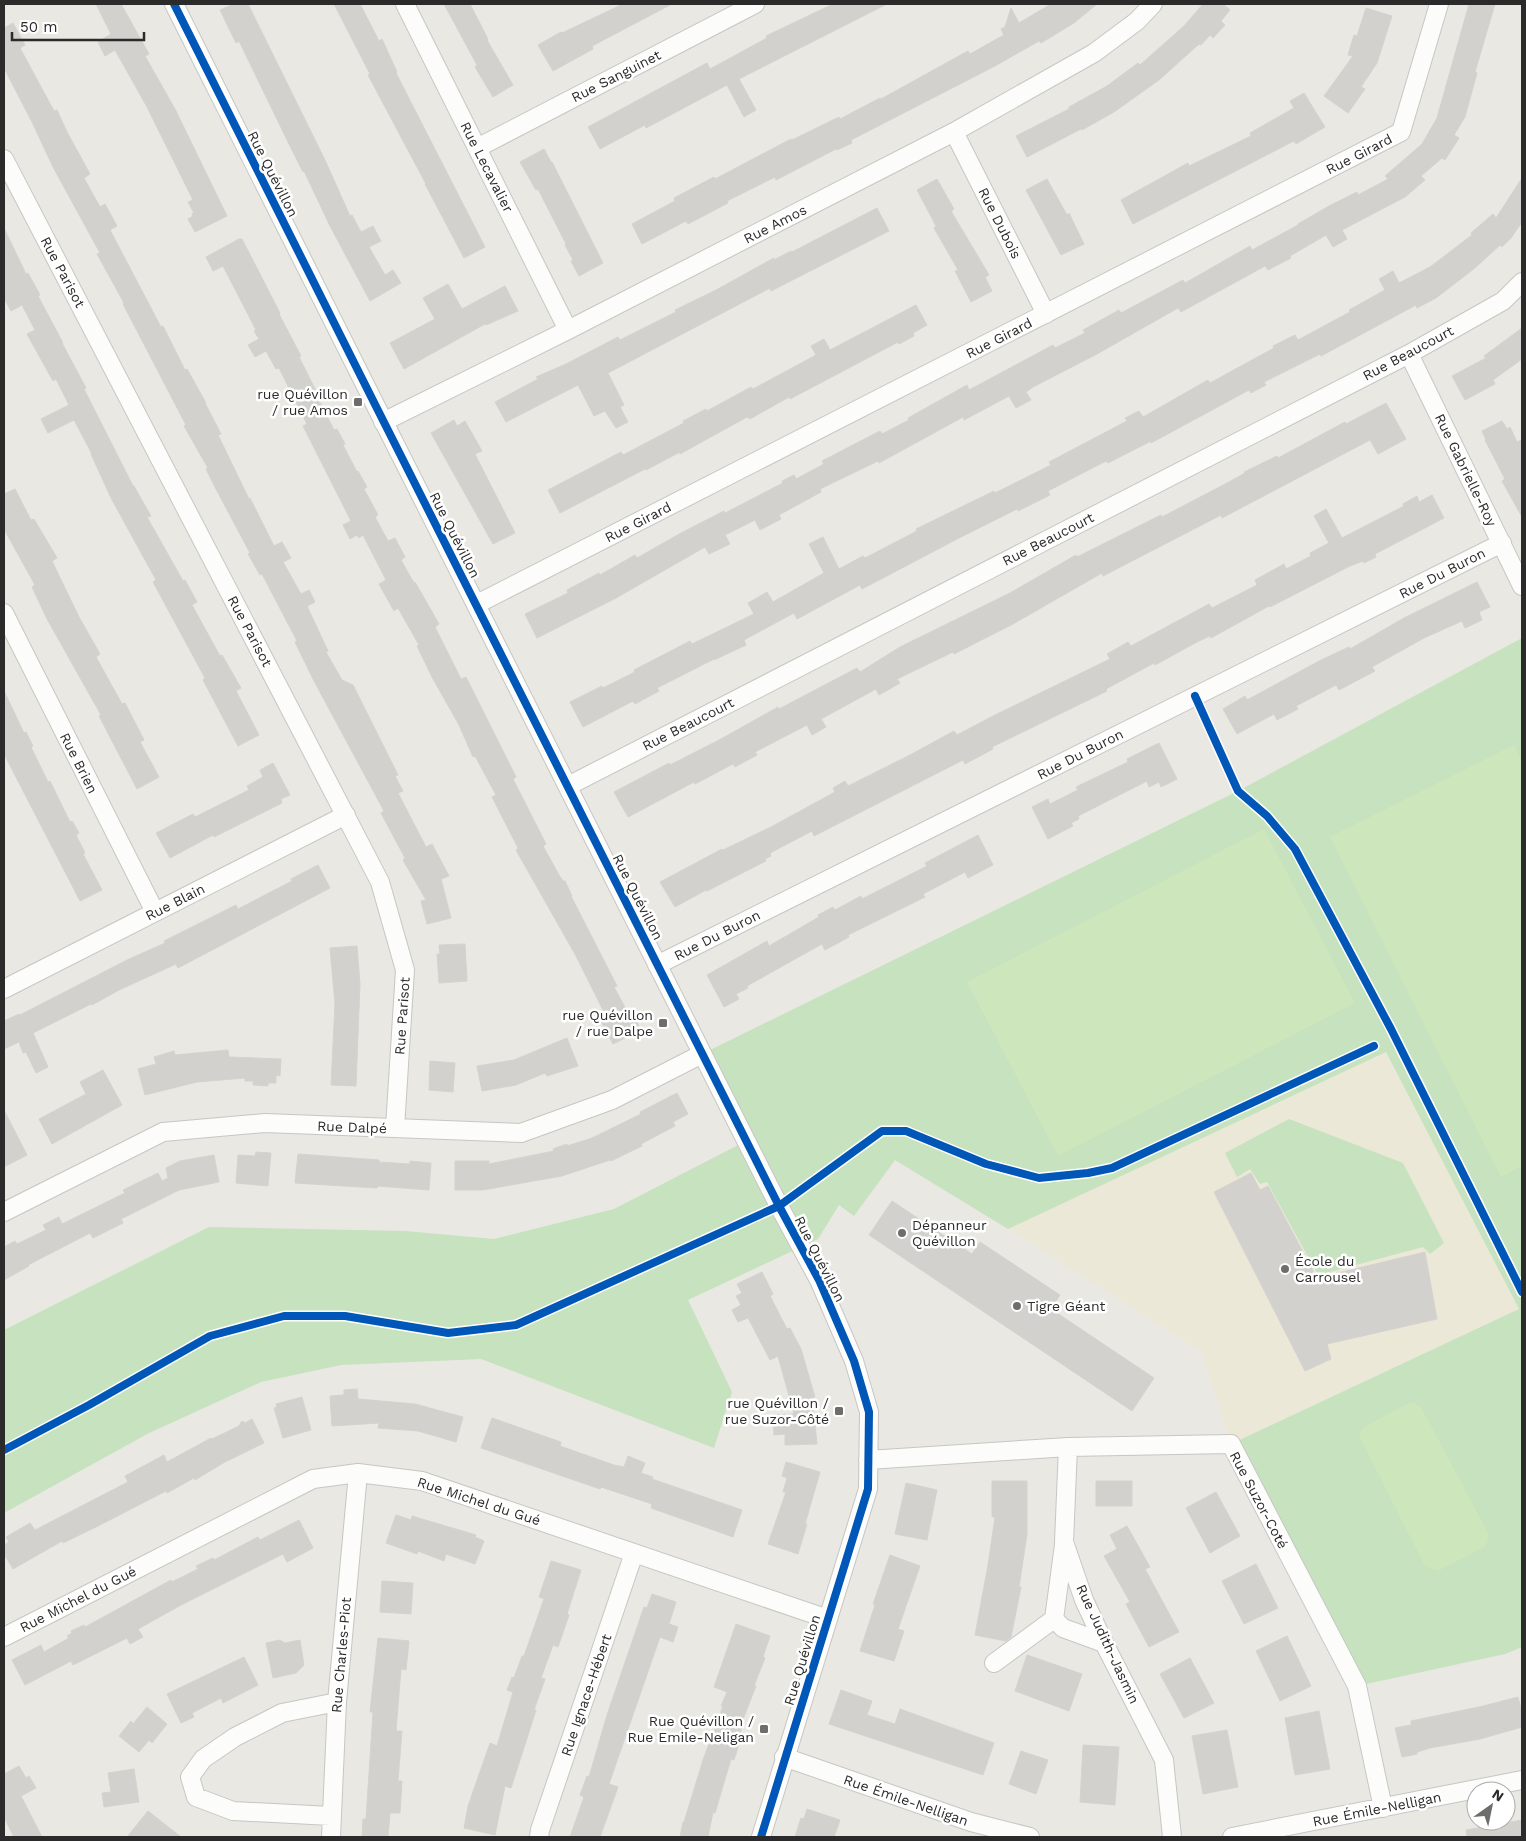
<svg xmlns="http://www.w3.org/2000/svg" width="1526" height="1841" viewBox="0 0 1526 1841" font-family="'Work Sans',sans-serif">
<rect width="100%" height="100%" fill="#e9e8e2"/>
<path fill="#ebe8d8" d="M1386,1052L1519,1309L1231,1444L1201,1351L1008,1229Z"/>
<path fill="#c6e2be" d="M1522,638V1647L1505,1654L1357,1686L1231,1444L1519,1309L1386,1052L1008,1229L895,1160L854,1216L839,1205L818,1239L688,1300L732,1392L714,1448L481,1359L341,1365L261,1382L149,1433L4,1513V1330L209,1227L405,1231L494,1239L614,1209L746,1141L702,1054L1238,791Z
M1289,1119L1403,1163L1444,1243L1430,1254L1423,1247L1318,1275L1267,1182L1260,1184L1250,1169L1237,1177L1225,1153Z"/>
<path fill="#cee6bc" d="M1514,745L1522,762V1166L1501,1177L1330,837Z
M1264,829L1355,1003L1058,1156L967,982Z
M1411,1402L1421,1407L1489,1535L1486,1546L1438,1571L1425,1566L1359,1436L1364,1427Z"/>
<path fill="#d2d1cd" stroke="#d4d3ce" d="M96,4H121L149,54L145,56L175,109L227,216L195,232L188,219L193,216L192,214L194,213L188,202L193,200L147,107L115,50L105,56L98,42L111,34Z
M234,4H248L325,160L350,216L352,215L361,232L373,226L381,241L369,247L385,275L393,270L401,283L370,301L330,226L304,171L303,172L287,140L239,41L236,43L220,10Z
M334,4H360L379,41L382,39L397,72L396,73L485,247L464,258L425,184H426L368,75L370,74Z
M444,4H470L488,39L487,40L513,85L493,97L475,67L477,65Z
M623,4H672L592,46L593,49L553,71L538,45L561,32L562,33Z
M833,4H887L739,79L756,110L744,117L727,85L646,128L645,125L600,149L588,127L707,63L710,69L767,38L766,36Z
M1051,4H1097L1074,23L1041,43L1039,41L995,66L851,140L852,143L837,150L836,149L776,180L775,177L727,201L728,203L688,224L686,221L642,244L632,224L675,201L674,198L714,177L715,179L791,139L792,140L839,117L840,119L880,98L881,99L968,51L970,54L1004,35L1001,29L1005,27L1011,8L1019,23Z
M1203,4H1223L1230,10L1221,21L1225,25L1213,38L1210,35L1201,45L1199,44L1159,80L1114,112L1082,130L1081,129L1027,157L1016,136L1069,109V107L1107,86L1138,63L1140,65L1184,26Z
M1469,4H1495L1475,72L1477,73L1465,117L1454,135L1459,138L1445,160L1442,158L1421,176L1425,180L1405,197L1342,230L1347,239L1333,247L1326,235L1290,256L1291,258L1268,270L1265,266L1181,312L1178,308L1097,354L1033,387L1026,392L1031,400L1016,408L1009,396L964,420L963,417L879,463L878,461L820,489L821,492L779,515L781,519L760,530L755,520L725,535L730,544L709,554L705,547L616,598L537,638L525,614L568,593L567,590L599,573L600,575L635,555L637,558L681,533L724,511L725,513L783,483L782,481L794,475L796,479L824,464L822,461L880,431L882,434L909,420L908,418L967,385L969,390L1053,345L1055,348L1085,333L1083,330L1119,310L1121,313L1183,280L1185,283L1250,246L1252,250L1298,225V224L1329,206L1357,192L1358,195L1388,179L1385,176L1422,144L1437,118Z
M1366,8L1392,16L1377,63L1361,87L1365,89L1348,113L1324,96L1353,56L1348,55L1354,35L1357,36Z
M13,23L25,45L20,48L54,111L57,110L67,132L90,174L84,178L100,207L105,204L117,226L110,230L161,327L163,326L185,370L187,369L206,403H205L221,434L218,435L249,499L250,498L274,546L282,542L291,558L283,562L301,594L309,590L315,602L307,606L328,651L326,652L342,680L353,685L398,775L395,776L403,791L398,793L426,847L432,844L449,876L441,879L451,918L427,924L421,901L426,900L403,860L405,858L381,813L384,811L314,681L295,642L297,641L262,574L260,575L248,554L250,553L217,491L206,469L208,468L184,426L186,425L123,304L124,303L97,254L100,253L53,167L32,122L4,68V28Z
M1304,93L1325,127L1296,144L1294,141L1133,224L1121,200L1188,163L1189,166L1251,136L1250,133L1294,108L1290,101Z
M544,149L551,162H552L603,263L579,276L571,261L573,260L565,245L566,244L538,189L536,190L520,162Z
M1522,178V222L1511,238L1502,247L1500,245L1475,268L1436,298L1417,308L1416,305L1321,356L1320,354L1264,382L1266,385L1251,393L1249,390L1151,443V441L1108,463L1106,461L1048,491L1050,495L1018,511L1017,509L961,537L862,589L860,585L797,619L794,613L744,640L746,645L714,660V659L657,688L659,691L635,704L633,701L583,727L570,702L602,686L603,688L635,672L634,670L690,641L692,644L754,614L748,603L767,592L773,602L824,573L809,544L823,537L839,569L863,556L865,558L917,531L916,529L994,491L995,493L1051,465L1049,462L1127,421L1125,418L1139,411L1143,417L1208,380L1210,383L1274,348L1273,346L1295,335L1298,340L1350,312L1349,310L1385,290L1379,279L1393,271L1399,283L1430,267L1472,235L1471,233L1493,214L1496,218Z
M937,179L954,209L951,211L989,275L985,277L992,291L971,302L955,271L958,270L934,228L936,226L917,190Z
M1047,179L1067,215L1069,213L1084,244L1061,255L1026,190Z
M877,208L889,231L771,291L770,288L608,373L624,405L620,407L628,422L616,428L605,411L594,416L578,385L506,422L495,402L538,379L536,377L566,364L618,337L620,340L676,312L675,310L716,290L774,258V260L791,251L792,252Z
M4,228L26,274L28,273L40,295L38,296L63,343H62L86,388L84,389L133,486H134L151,516L147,517L183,581L185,580L197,602L192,605L220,656L222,655L241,688L236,691L259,735L238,746L203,680L205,678L153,582L156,580L111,498L91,454H92L74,420L48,433L41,419L69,405L56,379L53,381L27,334L35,330L22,305L11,311L4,298Z
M239,239H242L280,313L279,314L301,356L299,357L320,399L319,400L334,430L337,429L345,444L343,445L357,472L358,471L367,487L364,489L378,515L375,517L388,541L395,538L405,557L401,560L414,583L415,582L439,624L435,627L461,679L466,677L516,777L513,779L546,844L543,846L559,875L563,881H565L572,896H571L617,986L614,987L627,1011L630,1009L641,1030L613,1044L597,1014L603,1010L576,956L516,850L518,848L492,797L496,795L475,756L473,757L459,725L432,677L417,646L419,645L398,608L394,611L379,584L386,580L363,535L359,538L357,535L350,539L343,525L351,521L303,426L307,424L279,368L276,369L266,351L255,357L248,345L259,339L254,331L256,330L223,266L213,271L206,257Z
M448,284L462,309L505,286L518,311L486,325L485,324L404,369L390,343L435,319L423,298Z
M916,305L927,325L913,333L914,336L899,344L898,342L790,399L789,397L750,419L747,417L680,454V452L646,470L645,469L560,513L548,490L621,452L623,455L684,423L683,421L706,409L707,411L751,387L753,389L816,355L811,346L824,339L830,350Z
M1522,328V359L1493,380L1495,384L1465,400L1452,376L1486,358L1484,356Z
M1386,403L1406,439L1378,454L1370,440L1222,518L1221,515L1103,576L1102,573L1013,624L954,654L953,652L897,679L900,683L879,695L876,689L821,719L826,727L812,735L807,725L755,752L757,755L735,767L733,764L695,784L694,782L628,817L614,792L669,763L670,765L721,739L778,707L779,709L857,668L860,672L900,647L1010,593L1076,555L1077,557L1161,515L1162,517L1229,482L1245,473L1244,472L1277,456L1278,458L1345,422L1346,424Z
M454,420L457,426L465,421L482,451L475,454L515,533L493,544L431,433Z
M1502,421L1507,429L1510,427L1517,442L1522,440V517L1502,481L1505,479L1485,440H1486L1482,431Z
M15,489L31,520L34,519L57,558L52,561L79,617L100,654L96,657L122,704L125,703L144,740L140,742L159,777L137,789L99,716L101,715L47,619L32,587L35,585L4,529V494Z
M1432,495L1444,518L1375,554L1376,557L1364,563L1363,561L1350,566L1270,607L1269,606L1211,638L1210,636L1197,642L1155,665L1154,663L1106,689L1107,691L992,747L993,749L965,764L963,760L814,836L812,831L770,853L771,856L765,859L766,861L707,891L706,890L675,907L660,882L722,849L723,850L771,827L835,792L833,788L845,781L848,786L910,755L954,731L957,735L993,716L1110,659L1107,654L1128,642L1131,646L1209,604L1212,608L1257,585L1255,580L1284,564L1286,569L1311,556L1310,553L1329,543L1314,516L1326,509L1342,538L1404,506L1403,504L1417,496L1419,502Z
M1477,582L1490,607L1479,612L1482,620L1465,628L1462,621L1424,638L1372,667L1375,671L1339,690L1336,685L1296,706L1298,709L1277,720L1274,714L1237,734L1223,709L1245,696L1247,700L1321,660L1349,647L1350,649L1404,618Z
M4,691L24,733L26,732L33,746L31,747L48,782L50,781L70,822L72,821L79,833L76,835L85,853L83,854L102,890L80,901L4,754Z
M1159,743L1177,779L1161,787L1159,782L1149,787L1147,781L1078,816L1079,819L1071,823L1073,826L1048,839L1032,807L1048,799L1050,804L1078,790L1076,787L1128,762L1127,759Z
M273,763L290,795L281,799L282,803L214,837L213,835L170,858L156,833L193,814L195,817L249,790L247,786L263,777L260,770Z
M978,835L993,865L968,878L965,872L923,894L925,897L848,935L849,937L825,950L822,944L747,986L748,988L736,994L739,999L724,1007L707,975L767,941L769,946L819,917L818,915L833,907L835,910L861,896L862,899L927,866L925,863Z
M318,865L330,888L178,968L176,964L119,990L92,1005L91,1004L33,1033L48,1067L36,1073L26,1052L23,1053L19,1042L4,1049V1021L19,1014L20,1015L127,960L165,943L164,941L236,905L238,909L292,881L291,879Z
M465,944L467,981L439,983L437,954H440L439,945Z
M357,946L360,984L356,1086L331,1085L335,1004L330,948Z
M567,1038L578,1066L547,1076L545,1073L516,1085L482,1091L477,1066L514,1060Z
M228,1050L229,1057L281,1059L280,1076L276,1075V1083H268V1086L253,1085V1081H245V1078L197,1082L145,1095L138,1069L156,1064L154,1057L174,1051L175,1055Z
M430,1061L455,1063L453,1092L429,1090Z
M103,1070L122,1105L52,1144L39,1119L86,1094L80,1082Z
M677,1093L688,1114L673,1122L675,1126L641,1144L642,1146L611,1161L610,1160L562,1176L483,1190H455V1161H489V1164L554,1151L553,1149L567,1144V1146L592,1138L641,1114L640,1112Z
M4,1110L27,1155L4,1167Z
M256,1152L271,1153L268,1186L236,1183L238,1155L255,1156Z
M298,1154L379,1160V1162L410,1164V1161L431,1163L429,1190L378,1186L377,1188L295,1183Z
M214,1155L219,1182L179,1190L121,1219L123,1223L93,1238L90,1233L28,1265L29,1266L4,1280V1247L15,1241L17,1244L46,1230L43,1225L59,1217L62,1224L125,1193L123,1190L158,1173L162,1181L168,1178L166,1168L180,1161Z
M1251,1173L1260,1190L1268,1186L1317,1278L1425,1252L1437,1319L1327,1344L1331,1359L1305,1371L1214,1192Z
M892,1201L972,1254L980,1242L1060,1295L1051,1309L1154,1378L1132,1411L869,1235Z
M762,1272L773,1294L770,1296L787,1329L790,1328L801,1349L815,1397L812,1398L817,1444L785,1445V1434L774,1435L773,1415L794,1414L778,1356L770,1360L748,1318L738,1322L732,1310L741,1305L736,1296L742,1293L737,1284Z
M357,1389L358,1399L415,1404L463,1417L456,1442L418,1431L378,1428L379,1423L332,1426L330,1396L344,1395V1390Z
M302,1397L311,1430L283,1438L274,1408L277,1407L276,1404Z
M492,1418L561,1442L560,1446L614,1465L624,1467L628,1456L645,1463L641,1473L653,1477L652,1479L742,1510L733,1537L651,1508L652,1504L601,1487L600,1489L481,1448Z
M252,1419L264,1443L225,1462L195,1480L194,1478L167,1493L166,1491L98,1526L63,1543L62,1541L13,1569L4,1554V1545L9,1542L6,1537L30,1523L35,1530L128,1482L125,1476L164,1455L167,1462L211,1438L212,1439L239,1426L242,1421L245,1423Z
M786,1462L820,1472L805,1524H807L798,1554L768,1544L786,1492H783L787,1478L782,1476Z
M992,1481H1027V1534L1019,1587H1021L1011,1637L1006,1641L975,1635L988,1565L995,1517H992Z
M1096,1481H1132V1506H1096Z
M906,1483L937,1490L927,1540L895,1534Z
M1216,1492L1240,1536L1210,1553L1186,1508Z
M396,1515L411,1520L412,1516L476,1535L475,1537L484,1541L475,1564L446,1554L444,1561L418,1551L417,1554L386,1543Z
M299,1520L313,1548L287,1562L283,1554L183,1604L138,1629L143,1637L130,1644L127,1638L73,1665L71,1661L25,1685L12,1660L41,1645L44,1652L69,1638L67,1636L72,1633L71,1631L84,1625L85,1627L171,1580L172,1582L198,1569L196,1566L213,1558L214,1560L258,1537L260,1540Z
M1127,1526L1150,1567L1145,1569L1179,1632L1149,1647L1126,1604L1130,1602L1104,1556L1117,1549L1110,1535Z
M890,1555L920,1566L898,1629L904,1631L894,1661L860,1651L875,1605L873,1604Z
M551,1561L581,1570L567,1614L569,1615L558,1647L553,1645L541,1678L545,1679L534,1710H536L522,1754L511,1788L505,1786L495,1835L464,1828L468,1806L490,1743L497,1746L513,1692L507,1690L512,1677L514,1678L522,1656H524L544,1599L539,1597Z
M1256,1564L1278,1608L1244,1624L1222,1581Z
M382,1581L413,1583L411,1614L380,1612Z
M652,1594L676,1602L669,1624L678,1627L673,1642L660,1637L609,1784L618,1787L600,1837H570L584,1797L580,1795L587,1776L589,1777L607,1715L644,1607L647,1608Z
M736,1624L770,1636L763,1657L765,1658L754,1686H756L742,1722L744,1723L736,1743L739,1744L734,1760L731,1759L715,1813L713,1812L708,1837H680L683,1822H684L703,1760L723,1706H721L727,1692L714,1687Z
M1287,1636L1311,1686L1280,1701L1256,1651Z
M378,1638L409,1641L406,1670L401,1669L396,1731H402L398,1781H402L400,1813H390L388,1837H362L363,1819H366L373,1712H370Z
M280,1640L285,1643L300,1640L304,1665L296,1673L273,1678L266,1643Z
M1027,1655L1082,1674L1069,1711L1015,1691Z
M244,1657L258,1685L223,1703L221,1698L192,1713L194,1717L181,1723L167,1694Z
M1190,1658L1214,1703L1184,1718L1160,1674Z
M841,1690L872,1701L867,1715L895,1724L900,1709L994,1743L983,1775L829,1724Z
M1518,1697L1522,1713V1727L1480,1739L1430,1748L1417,1752V1754L1402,1757L1395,1728L1411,1725V1721L1479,1707Z
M147,1707L167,1724L152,1743L149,1740L139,1752L119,1736L131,1721L133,1724Z
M1319,1711L1330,1769L1295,1775L1285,1718Z
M1227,1730L1238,1787L1203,1794L1192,1736Z
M1083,1745L1119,1747L1115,1805L1080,1802Z
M1021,1751L1048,1760L1036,1794L1009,1784Z
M19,1766L26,1778L29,1776L36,1788L21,1796L42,1837H14L4,1817V1774Z
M134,1769L139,1802L104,1807L102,1793L111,1792L108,1773Z
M807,1809L840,1820L834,1837H795L801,1818L804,1819Z
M148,1811L181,1837H127Z
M1522,1820V1837H1467L1466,1830Z"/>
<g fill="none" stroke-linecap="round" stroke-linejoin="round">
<g stroke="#c7c6c5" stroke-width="20">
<path id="minor" d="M174,4C375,405 577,806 779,1206L819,1280L854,1361L869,1412L868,1489L761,1837
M405,4L568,330
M954,132L1046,314
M477,148L755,4
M4,159L380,882L405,970L395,1128
M1409,354L1522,586
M383,422L568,330L954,132L1094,53L1137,21L1153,4
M477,604L1401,132L1439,4
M4,613L155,912
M568,786L1409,354L1503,301L1522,282
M657,965L1502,543
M4,989L346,815
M4,1212L163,1132L265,1123L521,1133L612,1100L702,1054
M1068,1447L1064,1542L1084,1600L1104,1643L1164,1760L1172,1837
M868,1460L1068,1447L1231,1444L1357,1686L1383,1808
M1064,1545L1054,1619L1063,1628L1104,1643
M4,1637L313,1479L358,1473L422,1481L828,1619
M994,1663L1054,1619
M784,1757L971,1822L1030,1837
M331,1816L233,1811L196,1797L190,1777L203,1759L235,1737L282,1713L337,1702
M331,1837L337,1702L358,1473
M539,1837L540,1830L634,1553
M1232,1837L1522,1780"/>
</g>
<use href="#minor" stroke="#fcfcfb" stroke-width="18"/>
<g stroke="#fff" stroke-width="11">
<path id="cycleway" d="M174,4C375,405 577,806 779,1206L819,1280L854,1361L869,1412L868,1489L761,1837
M1195,696L1238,791L1267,816L1295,849L1391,1029L1522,1292
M4,1450L89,1405L210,1336L284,1316H345L448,1333L516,1325L779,1206L882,1131H906L986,1164L1039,1178L1088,1173L1112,1168L1374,1046"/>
</g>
<use href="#cycleway" stroke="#0057b8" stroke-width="8"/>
</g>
<g fill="#6e6d6b" stroke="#fff" stroke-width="2">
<rect x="353" y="397" width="10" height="10" rx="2.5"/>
<rect x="658" y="1018" width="10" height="10" rx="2.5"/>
<circle cx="902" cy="1233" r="5"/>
<circle cx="1285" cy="1269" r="5"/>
<circle cx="1017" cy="1306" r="5"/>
<rect x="834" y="1406" width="10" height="10" rx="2.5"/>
<rect x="759" y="1724" width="10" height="10" rx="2.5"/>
</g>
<g text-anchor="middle" stroke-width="5" stroke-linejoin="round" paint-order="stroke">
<g font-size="14" fill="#2b2b2b" stroke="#fff">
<text transform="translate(616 76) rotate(-27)" y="5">Rue Sanguinet</text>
<text transform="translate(1359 154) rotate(-27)" y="5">Rue Girard</text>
<text transform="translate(487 167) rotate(63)" y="5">Rue Lecavalier</text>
<text transform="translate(273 174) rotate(63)" y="5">Rue Quévillon</text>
<text transform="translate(1000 223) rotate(63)" y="5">Rue Dubois</text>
<text transform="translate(775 224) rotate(-27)" y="5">Rue Amos</text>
<text transform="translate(63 272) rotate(62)" y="5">Rue Parisot</text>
<text transform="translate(999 338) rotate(-27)" y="5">Rue Girard</text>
<text transform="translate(1408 353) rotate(-28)" y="5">Rue Beaucourt</text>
<text transform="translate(1466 470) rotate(64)" y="5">Rue Gabrielle-Roy</text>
<text transform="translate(638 522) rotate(-27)" y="5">Rue Girard</text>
<text transform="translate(455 535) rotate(63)" y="5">Rue Quévillon</text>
<text transform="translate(1048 539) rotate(-27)" y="5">Rue Beaucourt</text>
<text transform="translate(1442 573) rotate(-27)" y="5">Rue Du Buron</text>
<text transform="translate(250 631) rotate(62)" y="5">Rue Parisot</text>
<text transform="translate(688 724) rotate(-27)" y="5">Rue Beaucourt</text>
<text transform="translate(1080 754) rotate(-27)" y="5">Rue Du Buron</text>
<text transform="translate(79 763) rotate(63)" y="5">Rue Brien</text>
<text transform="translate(638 897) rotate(63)" y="5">Rue Quévillon</text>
<text transform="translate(175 902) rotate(-27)" y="5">Rue Blain</text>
<text transform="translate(717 935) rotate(-27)" y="5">Rue Du Buron</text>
<text transform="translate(402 1016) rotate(-86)" y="5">Rue Parisot</text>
<text transform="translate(352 1127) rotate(2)" y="5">Rue Dalpé</text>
<text transform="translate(820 1259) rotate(63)" y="5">Rue Quévillon</text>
<text transform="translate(1259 1500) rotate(62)" y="5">Rue Suzor-Coté</text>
<text transform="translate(479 1501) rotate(18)" y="5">Rue Michel du Gué</text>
<text transform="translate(78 1599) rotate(-27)" y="5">Rue Michel du Gué</text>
<text transform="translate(1108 1644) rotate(65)" y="5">Rue Judith-Jasmin</text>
<text transform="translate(341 1655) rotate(-85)" y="5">Rue Charles-Piot</text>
<text transform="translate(802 1660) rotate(-73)" y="5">Rue Quévillon</text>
<text transform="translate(586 1695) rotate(-71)" y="5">Rue Ignace-Hébert</text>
<text transform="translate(906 1800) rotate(19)" y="5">Rue Émile-Nelligan</text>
<text transform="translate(1377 1809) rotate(-11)" y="5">Rue Émile-Nelligan</text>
</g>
<g font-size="14" fill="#2b2b2b" stroke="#fff" text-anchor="end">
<text x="348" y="399">rue Quévillon<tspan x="348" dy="16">/ rue Amos</tspan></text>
<text x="653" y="1020">rue Quévillon<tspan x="653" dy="16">/ rue Dalpe</tspan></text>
<text x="912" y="1230" text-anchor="start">Dépanneur<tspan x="912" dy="16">Quévillon</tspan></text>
<text x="1295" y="1266" text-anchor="start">École du<tspan x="1295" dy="16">Carrousel</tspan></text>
<text x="1027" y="1311" text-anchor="start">Tigre Géant</text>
<text x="829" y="1408">rue Quévillon /<tspan x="829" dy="16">rue Suzor-Côté</tspan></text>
<text x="754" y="1726">Rue Quévillon /<tspan x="754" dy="16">Rue Emile-Neligan</tspan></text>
</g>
</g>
<rect width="1526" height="1841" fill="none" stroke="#2b2b2b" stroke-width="10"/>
<g transform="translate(1491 1806) rotate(33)"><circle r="24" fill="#ffffff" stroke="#aaaaaa"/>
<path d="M0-4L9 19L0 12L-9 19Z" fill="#6e6d6b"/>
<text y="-8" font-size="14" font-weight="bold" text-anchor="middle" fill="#2b2b2b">N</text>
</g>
<path d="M12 32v8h132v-8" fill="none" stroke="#2b2b2b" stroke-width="2.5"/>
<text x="20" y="32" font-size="15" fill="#2b2b2b" stroke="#ffffff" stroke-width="4" paint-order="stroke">50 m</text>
</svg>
